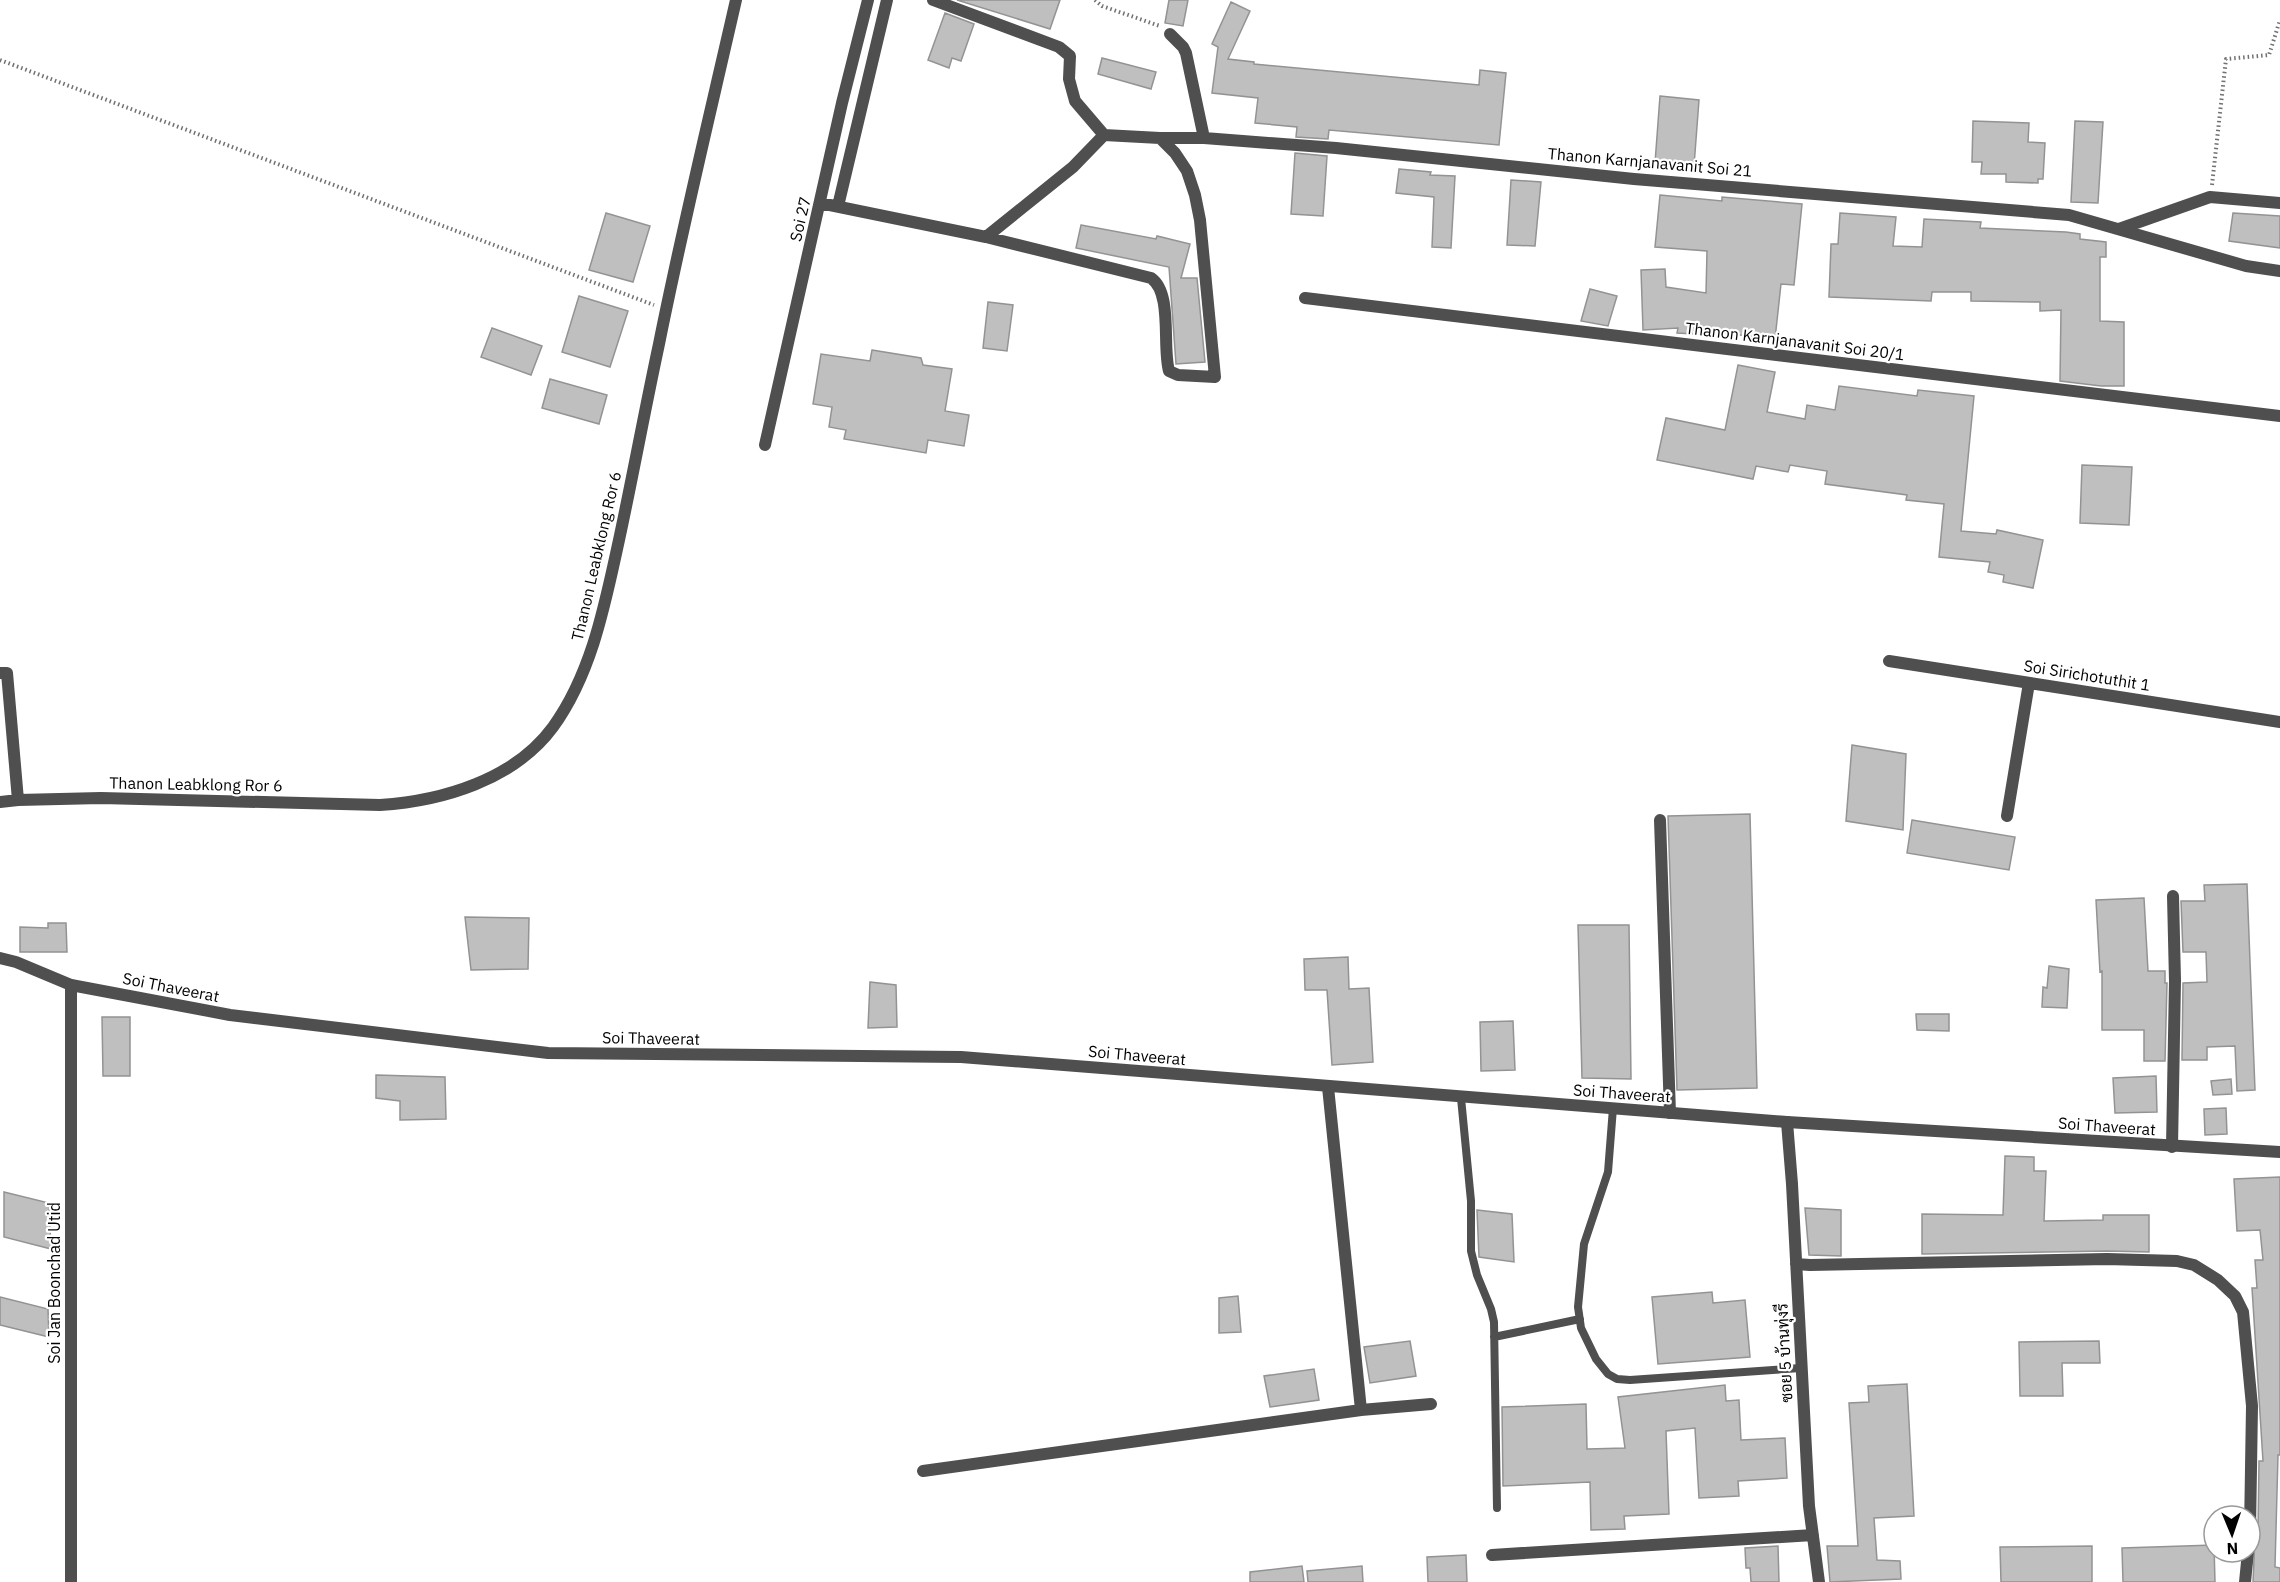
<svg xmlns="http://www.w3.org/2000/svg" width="2280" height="1582" viewBox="0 0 2280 1582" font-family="'IBM Plex Sans',Sarabun,sans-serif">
<rect width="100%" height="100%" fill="#fff"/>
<path fill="#bfbfbf" stroke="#939393" stroke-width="1.5" d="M957,0H1060L1050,29Z
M1169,0H1188L1183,26L1165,23Z
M1231,2L1250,11L1228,59L1254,62V64L1479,85L1480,70L1506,73L1499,145L1329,130L1328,139L1296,137L1297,127L1255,123L1258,98L1212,93L1218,47L1212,44Z
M945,13L974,24L961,61L952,58L949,68L928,60Z
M1102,58L1156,72L1151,89L1098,74Z
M1660,96L1699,100L1694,166L1655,163Z
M1973,121L2029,123L2028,142L2045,143L2043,179H2038V183L2006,182V174H1981L1982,162H1972Z
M2075,121L2103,122L2098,203L2071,202Z
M1295,153L1327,156L1323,216L1291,214Z
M1399,169L1431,172L1430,175L1455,176L1451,248L1432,247L1434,197L1396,193Z
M1511,180L1541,182L1535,246L1507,245Z
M1660,195L1722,201V197L1802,204L1794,285L1781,284L1775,339L1713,332V335L1677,333L1678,328L1643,330L1641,270L1665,269L1666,287L1706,293L1707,251L1655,247Z
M606,213L650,226L633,282L589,270Z
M1840,213L1896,217L1893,246L1922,247L1924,219L1981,222L1980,228L2066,232L2080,234V239L2106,242V257H2100V321L2124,322V386H2101L2060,381L2061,310L2040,311V302L1971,301V292H1932L1931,301L1829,297L1831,244H1838Z
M2233,213L2280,216V248L2229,241Z
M1081,225L1156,239L1157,236L1190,244L1181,278H1197L1205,362L1176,364L1169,267L1076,248Z
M1590,289L1617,296L1608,326L1581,321Z
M579,296L628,311L610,367L562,352Z
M988,302L1013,305L1007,351L983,348Z
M492,328L542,346L531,375L481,357Z
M872,350L921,358L923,365L952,369L945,411L969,415L964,446L928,440L926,453L844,439L846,430L829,427L832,407L813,404L821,354L870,361Z
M1738,365L1775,372L1767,412L1805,419L1807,405L1835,410L1839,386L1917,396L1918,390L1974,396L1961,531L1996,534L1997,530L2043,540L2033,588L2003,582L2004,575L1988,572L1990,562L1939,557L1944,504L1906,500L1907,495L1825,484L1827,471L1790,465L1788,472L1756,466L1753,479L1657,460L1666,418L1725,430Z
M550,379L607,395L599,424L542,408Z
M2082,465L2132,467L2129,525L2080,523Z
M1852,745L1906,754L1903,830L1846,821Z
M1750,814L1757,1088L1677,1090L1668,816Z
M1912,820L2015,837L2009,870L1907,853Z
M2247,884L2255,1090L2237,1091L2235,1046L2207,1047V1060H2182L2183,983L2207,982L2206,952H2183L2181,901H2205L2204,885Z
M2144,898L2148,971H2165V983H2167L2165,1061H2144V1030H2102V971L2100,972L2096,900Z
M465,917L529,918L528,969L471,970Z
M48,923H66L67,952H20V927L48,928Z
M1578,925H1629L1631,1079L1582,1078Z
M1348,957L1349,989L1369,988L1373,1062L1332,1065L1327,990H1305L1304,959Z
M2049,966L2069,969L2067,1008L2042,1007L2043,987L2047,988Z
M870,982L896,985L897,1027L868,1028Z
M1916,1014H1949V1031L1917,1030Z
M102,1017H130V1076H103Z
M1513,1021L1515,1070L1481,1071L1480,1022Z
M376,1075L445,1077L446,1119L400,1120V1101L376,1098Z
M2156,1076L2157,1112L2115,1113L2113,1078Z
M2231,1079L2232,1094L2213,1095L2211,1081Z
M2226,1108L2227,1134L2205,1135L2204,1109Z
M2005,1156L2034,1157V1171H2046L2044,1221L2103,1220V1215H2149V1252L2107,1251L1922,1254V1214L2003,1215Z
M2280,1177V1455H2278L2275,1567L2280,1568V1582H2253L2255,1537L2258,1531L2259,1461H2263L2252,1288H2257L2255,1260H2263L2260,1230L2237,1231L2234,1179Z
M4,1192L49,1203L51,1249L4,1237Z
M1805,1208L1841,1210V1256L1809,1255Z
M1477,1210L1512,1214L1514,1262L1479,1257Z
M1712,1292L1713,1303L1745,1300L1750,1357L1658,1364L1652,1297Z
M1238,1296L1241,1332L1219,1333V1298Z
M0,1297L48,1309L49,1337L0,1325Z
M1410,1341L1416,1376L1370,1383L1364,1347Z
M2099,1341L2100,1363H2062L2063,1396H2020L2019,1342Z
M1314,1369L1319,1400L1270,1407L1264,1376Z
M1907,1384L1914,1516L1874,1518L1877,1560L1900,1561L1901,1579L1830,1582L1827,1546H1858L1849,1403L1869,1402L1868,1386Z
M1725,1385L1726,1401L1739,1400L1741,1440L1785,1438L1787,1478L1738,1481L1739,1496L1699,1498L1695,1428L1666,1431L1669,1514L1624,1516L1625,1529L1591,1530L1590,1482L1503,1486L1502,1407L1586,1404L1587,1449L1625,1448L1618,1397Z
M2214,1545L2215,1582H2123L2122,1548Z
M1778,1546L1779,1582H1751L1750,1568H1746L1745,1548Z
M2092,1546V1582H2001L2000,1547Z
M1466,1555L1467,1582H1428L1427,1557Z
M1302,1566L1304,1582H1250V1572Z
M1362,1566L1363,1582H1308L1307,1571Z"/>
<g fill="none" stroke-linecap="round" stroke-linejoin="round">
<path stroke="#717171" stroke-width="4" stroke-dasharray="1.5 3" stroke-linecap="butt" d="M1095,0L1102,6L1160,26
M0,60L654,305
M2212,185L2226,59L2269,55L2280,20"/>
<path stroke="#4f4f4f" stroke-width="8" d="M1461,1098L1471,1201V1251L1477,1275L1491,1309L1494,1322L1497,1508
M1613,1108L1608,1172L1584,1244L1578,1307L1581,1328L1596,1359L1608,1374L1617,1379L1630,1380L1801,1368
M1494,1337L1580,1319"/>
<path stroke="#4f4f4f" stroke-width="12" d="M933,0L1059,47L1070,56L1069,79L1075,101L1104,135L1160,138L1175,153L1187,171L1195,195L1200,220L1215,377L1178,375L1169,371C1162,347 1173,293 1151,278L986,237
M1170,34L1183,47L1186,53L1204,138L1336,148L1634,179L2069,215L2246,266L2280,271
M1160,138H1204
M820,203L986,237L1073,167L1104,135
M838,206L887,0
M2119,229L2210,197L2280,203
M1305,298L2280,416
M765,445L842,103L868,0
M1889,661L2280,722
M0,673H7L18,800
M0,802L18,800L101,798L380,805C442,801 514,780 553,727C592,673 605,604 619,540C633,475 645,409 659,344C682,229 710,114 736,0
M2007,816L2029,683
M1660,820L1670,1113
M1328,1087L1361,1410
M1787,1122L1792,1184L1809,1506L1819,1582
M2172,1147L2175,981L2173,896
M1796,1264L1810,1265L2107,1259L2177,1261L2194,1265L2218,1280L2235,1296L2243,1312L2252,1406L2250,1531
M923,1471L1361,1410L1431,1404
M1492,1555L1813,1535
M71,1582V985
M2245,1582L2248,1552"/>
<path stroke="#4f4f4f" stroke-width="12" d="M0,958L16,962L71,985L230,1015L548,1053L961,1057L1787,1122L2280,1152"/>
</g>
<g text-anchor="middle" stroke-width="4.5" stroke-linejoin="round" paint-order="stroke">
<g font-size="16" fill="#000" stroke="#fff">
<text transform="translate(1650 162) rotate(5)" y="6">Thanon Karnjanavanit Soi 21</text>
<text transform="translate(800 219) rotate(-77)" y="6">Soi 27</text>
<text transform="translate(1795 341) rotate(7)" y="6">Thanon Karnjanavanit Soi 20/1</text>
<text transform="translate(596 556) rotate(-77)" y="6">Thanon Leabklong Ror 6</text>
<text transform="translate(2087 675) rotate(9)" y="6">Soi Sirichotuthit 1</text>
<text transform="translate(196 784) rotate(1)" y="6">Thanon Leabklong Ror 6</text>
<text transform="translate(171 987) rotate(11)" y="6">Soi Thaveerat</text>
<text transform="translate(651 1038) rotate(1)" y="6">Soi Thaveerat</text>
<text transform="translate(1137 1055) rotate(5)" y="6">Soi Thaveerat</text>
<text transform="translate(1622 1093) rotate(4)" y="6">Soi Thaveerat</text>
<text transform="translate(2107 1126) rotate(4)" y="6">Soi Thaveerat</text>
<text transform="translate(54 1283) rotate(-90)" y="6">Soi Jan Boonchad Utid</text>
<text transform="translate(1784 1353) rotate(-93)" y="6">ซอย 5 บ้านทุ่งรี</text>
</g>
</g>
<g transform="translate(2232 1534) rotate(178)"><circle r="28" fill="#ffffff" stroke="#999999" stroke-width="1.5"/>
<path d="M0-4.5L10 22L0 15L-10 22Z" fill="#000000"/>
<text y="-9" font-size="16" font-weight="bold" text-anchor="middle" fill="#000000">N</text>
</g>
</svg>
